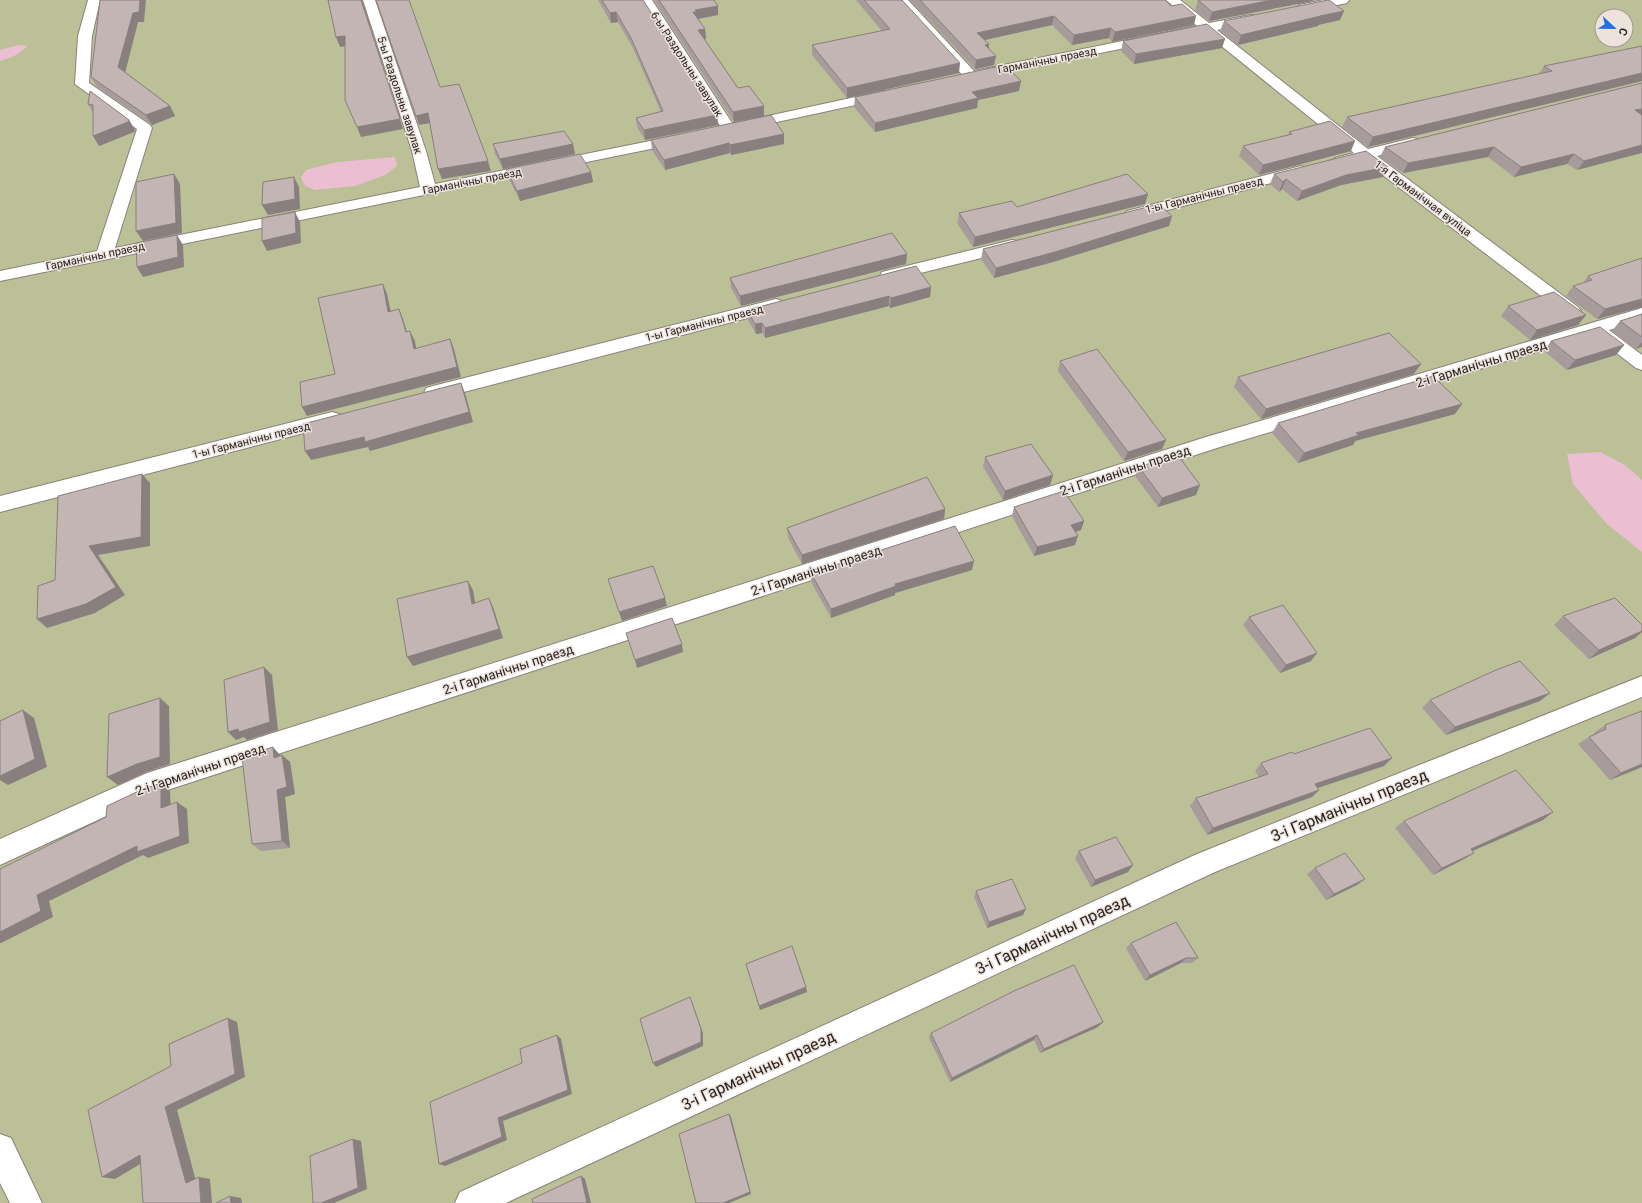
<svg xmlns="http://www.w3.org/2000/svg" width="1642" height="1203" viewBox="0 0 1642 1203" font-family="Roboto,sans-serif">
<rect width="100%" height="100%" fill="#eee3dc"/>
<path fill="#bbc097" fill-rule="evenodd" d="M0,0H1642V1203H0ZM1602,16H1626V40H1602Z"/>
<path fill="#ecbed2" d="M18,45L27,46C21,54 10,58 0,61V50Z
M395,157L397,166L385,175L355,186L315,190L305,186L301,177L306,170L337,162Z
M1600,452L1625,465L1642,480V552L1607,524L1573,484L1567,454Z"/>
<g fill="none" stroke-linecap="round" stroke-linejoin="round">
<g stroke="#8a807a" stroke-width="2">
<path id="minor" d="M88,0H100L92,36L89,83L150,125L152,128L115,248L420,187L412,151L363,0H375L426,151L435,184L680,135L685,136L687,139L685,142L680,143L0,281V271L97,251L137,129L75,84L78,36Z
M640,0H652L736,129L734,132L729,133L724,132Z
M895,0H908L974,71L1197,26L1166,0H1180L1209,23L1251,15L1256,16L1257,19L1256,22L1217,30L1368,149L1413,138L1418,139L1420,142L1418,145L1377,156L1578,307L1581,311L1578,315L1572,317L1566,315L1363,160L1340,166L1335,164L1332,161L1335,158L1354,153L1204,32L977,78L971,80L966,79Z
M1324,0H1349L1347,3L1303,12L1299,11L1297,8L1299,5Z
M883,91L888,92L890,95L888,98L745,129L740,128L738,125L740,122L745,121Z
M1301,166L1306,168L1309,171L1306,174L1133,219L1127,217L1125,214L1127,211Z
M1012,240L1018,241L1020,245L1018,249L888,281L882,280L880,276L882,272Z
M776,299L782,301L785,305L782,309L433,400L426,398L424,393L426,388L433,386Z
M1642,308V320L1609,330L1642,355V370L1636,368L1593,335L1220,447L152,795L0,865V839L147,773L1206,437Z
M332,412L339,414L342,419L339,424L0,512V496Z
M1642,676V697L1215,872L506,1203H455L460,1192L1197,854Z
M0,1134L11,1138L42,1203H10L0,1183Z"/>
</g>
<use href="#minor" fill="#fff" fill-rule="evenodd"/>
</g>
<path fill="#a79c9b" d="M100,0L144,22H138L125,72L170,106L175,116L152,125L97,87L91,77Z
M598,0H643L717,115L718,125L645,140L637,127L636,118L661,112L633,48L618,22L611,23Z
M654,0H714L718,15L698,19L705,29L706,39H704L738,88L764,106V116L734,122Z
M856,0H902L959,73L847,98L812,55V45L882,31Z
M910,0H1165L1194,25L1112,42L1109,38L1072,45L1052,25L985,40L989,44V48L996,56L994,65L975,69Z
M1198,0H1313V1L1209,21L1195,10Z
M1340,20L1318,25V26L1238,45L1220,31L1224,21Z
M1123,41L1222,48L1134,64L1121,51Z
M1642,46V81L1368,147L1342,127L1347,117L1539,74L1544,66Z
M1642,83L1577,170L1567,164L1514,177L1488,157L1403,173L1380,157L1385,147Z
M90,91L129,120L135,130L134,132L99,146L93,113L88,104Z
M1019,91L978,100L977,108L875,132L854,107L855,97Z
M1289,132L1351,151L1259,175L1239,156L1243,146L1288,136Z
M651,140L784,144L731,155L730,153L665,170L652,150Z
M493,144H573L575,154L503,169L495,154Z
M506,169L591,172L593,182L520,201L509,179Z
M1274,174L1383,177L1341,185L1297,201L1282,189L1279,192L1270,184Z
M1145,204L973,247L957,223L959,213L1017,207Z
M1172,216L1169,226L1053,262L994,278L981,259L983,249Z
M907,254L906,264L741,306L731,288L730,278Z
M1642,258V307L1597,319L1566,296L1573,286L1583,283L1588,276Z
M931,287L930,297L890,308L889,306L765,338L762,333L756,334L748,320L747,310Z
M1508,306L1586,315L1578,325L1530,340L1501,316Z
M1642,314V347L1636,349L1612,331L1620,321Z
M1551,341L1624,345L1616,355L1567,370L1544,351Z
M1060,361L1166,440L1162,449L1124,461L1058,371Z
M1414,374L1261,419L1234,387L1238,377Z
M1455,414L1355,441L1353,445L1298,463L1272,433L1278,423Z
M985,457L1053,475L1050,485L1003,500L983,467Z
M1139,467L1196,495L1158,507L1135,476Z
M1014,507L1084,521L1081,530L1076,532L1075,545L1034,556L1012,516Z
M945,509L944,519L802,564L788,538L787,528Z
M972,570L895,593V595L831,618L811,582V573Z
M1563,616L1635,638L1589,659L1554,625Z
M1249,617L1311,661L1280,673L1243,625Z
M1430,700L1540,701L1446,735L1422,708Z
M1605,725L1642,767L1610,780L1578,744L1589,737L1594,734V733Z
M1294,754L1384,766L1318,788L1319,790L1312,797L1207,835L1190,806L1196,798L1259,777L1255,771L1261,763Z
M280,755L290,762L295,794L285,797L290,848L261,851L252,844Z
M1543,820L1472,851L1474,853L1464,859L1433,875L1395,828L1404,821Z
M1079,851L1128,872L1091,887L1075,858Z
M1315,868L1357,885L1326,900L1307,874Z
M976,891L1023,915L987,928L974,897Z
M1131,943L1198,958L1192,963H1181L1145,981L1126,948Z
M746,964L806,987L807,992L760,1010Z
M1098,1027L1040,1053L1034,1040L950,1082L929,1038L931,1033Z"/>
<path fill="#887f7e" d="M140,0H146L144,22H138L124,77L118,67L133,13Z
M361,0H362L403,129L361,137L357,127Z
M1272,0H1313V1L1209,21L1212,12Z
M718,6V15L697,19L693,12L695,10Z
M1344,11L1340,20L1318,25V26L1238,45L1241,35L1320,16Z
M616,12L618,22L611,23L610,13Z
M1054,16L1052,25L976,42L977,33Z
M1196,16L1194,25L1112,42L1115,32Z
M1111,28L1109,38L1072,45L1074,35Z
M705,29L706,39L699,40L698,30Z
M345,36L348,46L340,47L336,37Z
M1225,39L1222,48L1134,64L1136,54Z
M989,44L988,54L985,45Z
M996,56L994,65L975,69L976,60Z
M960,63L959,73L847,98V88Z
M1642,73V81L1368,147L1373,137Z
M1021,81L1019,91L978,100L977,108L875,132V123L972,92Z
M170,106L175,116L152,125L146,115Z
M764,106V116L734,122L733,112Z
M1642,109V118L1635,110Z
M428,113L431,123L419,125L416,116Z
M717,115L718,125L645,140L644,130Z
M129,120L135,130L134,132L99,146L93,136Z
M784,134V144L731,155L730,145Z
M1355,141L1351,151L1259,175L1263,165Z
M729,143L730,153L665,170L664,160Z
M573,144L575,154L503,169L500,159Z
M1642,145V153L1577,170L1584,161Z
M1494,147L1488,157L1403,173L1408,163Z
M1574,154L1567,164L1514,177L1521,167Z
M488,161L491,171L442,179L438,169Z
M1388,167L1383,177L1341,185L1297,201L1302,191L1346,175Z
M591,172L593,182L520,201L517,191Z
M174,174L180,184L182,233L143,241L136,231Z
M294,177L299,187L300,209L268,215L262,205Z
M1286,179L1282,189L1279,192L1283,182Z
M1148,194L1145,204L973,247L975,237Z
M295,212L300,222L301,243L267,251L262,241Z
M1172,216L1169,226L1053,262L994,278L996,268Z
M177,235L183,245L184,267L143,277L137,267Z
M907,254L906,264L741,306L740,296Z
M383,284L387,294L393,322L388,312Z
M931,287L930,297L890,308L891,298Z
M889,296V306L765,338V328Z
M1642,299V307L1597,319L1605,309Z
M399,309L403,319L410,342L406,332Z
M1586,315L1578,325L1530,340L1537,330Z
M762,323V333L756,334L755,324Z
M410,331L415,341L418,359L414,349Z
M450,339L454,349L461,377L307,416L302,407Z
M1642,342V347L1636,349Z
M1624,345L1616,355L1567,370L1575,360Z
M1421,364L1414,374L1261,419L1266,409Z
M461,383L465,393L473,422L370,451L368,447L311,460L305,451Z
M1462,404L1455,414L1355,441L1353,445L1298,463L1304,453L1356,433Z
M1166,440L1162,449L1124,461L1128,452Z
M142,474L150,483V546L98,555L125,595L95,613L47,628L37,619Z
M1053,475L1050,485L1003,500L1005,491Z
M1200,485L1196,495L1158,507L1162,498Z
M945,509L944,519L802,564V555Z
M1084,521L1081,530L1068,534L1071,525Z
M1078,536L1075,545L1034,556L1037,547Z
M974,561L972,570L895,593V595L831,618V609L895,584Z
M468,581L473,590L477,613L472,604Z
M489,598L493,607L503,638L413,666L407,657Z
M665,598L667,606L622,621L619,612Z
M1642,631V632L1635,638L1589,659L1599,650Z
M682,644L683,652L637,668L635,660Z
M1317,653L1311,661L1280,673L1286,665Z
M264,667L272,675L278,730L247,740L244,737L236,740L228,732Z
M1550,693L1540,701L1446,735L1455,727Z
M160,698L169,706L170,764L146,772L118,785L107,777Z
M23,710L34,718L47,767L8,785L0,780V776Z
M273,747L280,755L281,765L274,758Z
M282,755L290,762L295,794L285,797L290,848L282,841L277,790Z
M1392,758L1384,766L1308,791L1315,784Z
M1642,764V767L1610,780L1621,773Z
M161,783L170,791L171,815L161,808Z
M1319,790L1312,797L1207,835L1213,828Z
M177,802L187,809L189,843L148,858L143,855L49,901L53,917L1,943H0V932L37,895Z
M1553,812L1543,820L1461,856L1471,849Z
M1474,853L1464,859L1433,875L1442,868Z
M1133,865L1128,872L1091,887L1095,880Z
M1365,879L1357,885L1326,900L1334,894Z
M1026,909L1023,915L987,928L989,922Z
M1186,958L1181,963L1145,981L1150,975Z
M806,987L807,992L760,1010L759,1006Z
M690,997L703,1033V1046L656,1067L653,1063Z
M228,1018L237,1022L245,1077L177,1110L197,1185L186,1183L165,1107Z
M1103,1022L1098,1027L1040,1053L1044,1049Z
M557,1035L561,1039L572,1094L503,1121L507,1140L445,1166L439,1164L498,1118Z
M1037,1035L1034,1040L950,1082L952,1078Z
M729,1114L731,1117L751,1194L729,1203H723Z
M353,1139L361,1141L367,1189L334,1203H321Z
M140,1155L152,1157L115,1179L102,1177Z
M581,1176L585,1179L591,1203H587Z
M199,1177L210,1179L212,1203H201Z
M230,1196L241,1198L242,1203H231Z"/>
<path fill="#c2b5b4" stroke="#887f7e" d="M100,0H140L139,12L133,13L118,67L170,106L146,115L91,77Z
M328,0H361L400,119L357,127L345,100V36L336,37Z
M376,0H409L440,87L459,84L488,161L438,169L428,113L416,116Z
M602,0H643L717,115L644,130L636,118L663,111L631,38L616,12L610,13Z
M659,0H714L718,6L695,10L697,12H693L705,29L698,30L738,88L749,86L764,106L733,112Z
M864,0H902L960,63L847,88L812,45L890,29Z
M920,0H1165L1171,6L1182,4L1196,16L1115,32L1111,28L1074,35L1054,16L977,33L989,44L985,45L996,56L976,60Z
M1198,0H1272L1212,12Z
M1328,0H1329L1344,11L1320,16H1321L1241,35L1224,21Z
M1207,24L1225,39L1136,54L1123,41Z
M1642,46V73L1373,137L1347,117L1552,71L1544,66Z
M1005,65L1021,81L972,92L978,98L875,123L855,97Z
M1642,83V109L1635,110L1642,115V145L1584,161L1574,154L1521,167L1494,147L1408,163L1385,147Z
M90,91L129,120L128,122L93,136V105L88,104Z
M771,115L784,134L730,145L729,143L664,160L651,140Z
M1330,121L1355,141L1263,165L1243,146L1292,134L1289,132Z
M564,131L573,144L500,159L493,144Z
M1366,151L1388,167L1346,175L1302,191L1286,179L1283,182L1274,174Z
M580,154L591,172L517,191L506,169Z
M174,174L176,223L136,231V182Z
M1127,174L1148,194L975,237L959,213L1012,201L1017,207Z
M294,177L295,199L262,205L263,182Z
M1159,204L1172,216L1055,252L996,268L983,249Z
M295,212L296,233L262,241V218Z
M892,233L907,254L740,296L730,278Z
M177,235L178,257L137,267L136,243Z
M1642,258V299L1605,309L1573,286L1592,280L1588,276Z
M916,266L931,287L891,298L889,296L765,328L762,323L755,324L747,310Z
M383,284L388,312L399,309L406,332L410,331L414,349L450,339L457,367L302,407L300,382L335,374L318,298Z
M1554,292L1586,315L1537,330L1508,306Z
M1642,314V337L1620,321Z
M1600,327L1624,345L1575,360L1551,341Z
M1389,333L1421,364L1266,409L1238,377Z
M1097,349L1166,440L1128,452L1060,361Z
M1433,376L1462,404L1356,433L1359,435L1304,453L1278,423Z
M461,383L469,412L365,442L364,437L305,451L303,424Z
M1031,444L1053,475L1005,491L985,457Z
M1177,454L1200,485L1162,498L1139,467Z
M142,474L141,537L89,546L116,587L86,604L37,619L38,586L55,580L58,496Z
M927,477L945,509L802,555L787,528Z
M1064,491L1084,521L1071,525L1078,536L1037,547L1014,507Z
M955,526L974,561L895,584L896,586L831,609L811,573Z
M653,566L665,598L619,612L608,579Z
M468,581L472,604L489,598L499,629L407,657L397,599Z
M1615,598L1642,625V631L1599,650L1563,616Z
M1283,605L1317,653L1286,665L1249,617Z
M672,618L682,644L635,660L626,633Z
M1520,661L1550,693L1455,727L1430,700L1496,670Z
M264,667L270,722L239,732L238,729L228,732L224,680Z
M160,698V757L137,764L107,777L109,714Z
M23,710L35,759L0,776V721Z
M1642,711V764L1621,773L1589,737L1606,729L1605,725Z
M1370,728L1392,758L1315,784L1319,790L1213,828L1196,798L1268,774L1261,763L1292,752L1294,754Z
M273,747L274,758L282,755L287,787L277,790L282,841L252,844L242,757Z
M1516,770L1553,812L1471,849L1474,853L1442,868L1404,821Z
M161,783V808L177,802L180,836L137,852V846L37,895L41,911L0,932V869L106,817L107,806L143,789Z
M1116,837L1133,865L1095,880L1079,851Z
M1345,853L1365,879L1334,894L1315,868Z
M1012,879L1026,909L989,922L976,891Z
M1176,922L1198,958H1186L1150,975L1131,943Z
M792,946L806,987L759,1006L746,964Z
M1074,965L1103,1022L1044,1049L1037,1035L952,1078L931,1033L1014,991Z
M690,997L701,1029V1042L653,1063L640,1019Z
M228,1018L235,1074L165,1107L186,1183L199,1177L201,1203H143L140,1155L102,1177L88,1110L171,1066L169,1044Z
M557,1035L568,1090L498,1118L502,1137L439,1164L430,1102L522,1063L520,1049Z
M729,1114L750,1192L723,1203H696L679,1134Z
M353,1139L358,1188L321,1203H313L310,1156Z
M581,1176L587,1203H533L532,1199Z
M230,1196L231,1203H216Z"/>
<g text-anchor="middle" stroke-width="3" stroke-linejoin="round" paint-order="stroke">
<g font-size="11" fill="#282421" stroke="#eee3dc">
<text transform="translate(1047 60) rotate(-11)" y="4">Гарманічны праезд</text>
<text transform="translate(687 64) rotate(57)" y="4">6-ы Раздольны завулак</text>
<text transform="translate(400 95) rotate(72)" y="4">5-ы Раздольны завулак</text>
<text transform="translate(472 181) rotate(-11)" y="4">Гарманічны праезд</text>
<text transform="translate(1204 195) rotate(-14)" y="4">1-ы Гарманічны праезд</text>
<text transform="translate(1423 198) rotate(37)" y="4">1-я Гарманічная вуліца</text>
<text transform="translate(95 256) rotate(-12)" y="4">Гарманічны праезд</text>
<text transform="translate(704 323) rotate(-14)" y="4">1-ы Гарманічны праезд</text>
<text transform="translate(251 440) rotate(-14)" y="4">1-ы Гарманічны праезд</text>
</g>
<g font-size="13" fill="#282421" stroke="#eee3dc">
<text transform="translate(1481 363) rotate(-17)" y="5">2-і Гарманічны праезд</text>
<text transform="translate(1125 470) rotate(-18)" y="5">2-і Гарманічны праезд</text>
<text transform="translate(816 570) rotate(-18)" y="5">2-і Гарманічны праезд</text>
<text transform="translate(508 669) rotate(-18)" y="5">2-і Гарманічны праезд</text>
<text transform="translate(200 769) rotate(-19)" y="5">2-і Гарманічны праезд</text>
</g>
<g font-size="16" fill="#282421" stroke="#eee3dc">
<text transform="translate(1349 805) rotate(-22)" y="6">3-і Гарманічны праезд</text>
<text transform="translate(1052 934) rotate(-25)" y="6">3-і Гарманічны праезд</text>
<text transform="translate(758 1070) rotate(-25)" y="6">3-і Гарманічны праезд</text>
</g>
</g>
<g transform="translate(1614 28) rotate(112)"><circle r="19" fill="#eee3dc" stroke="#9f9791"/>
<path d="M0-3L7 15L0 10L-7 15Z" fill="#2272dd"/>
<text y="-6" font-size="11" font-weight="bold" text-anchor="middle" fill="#282421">С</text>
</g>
</svg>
